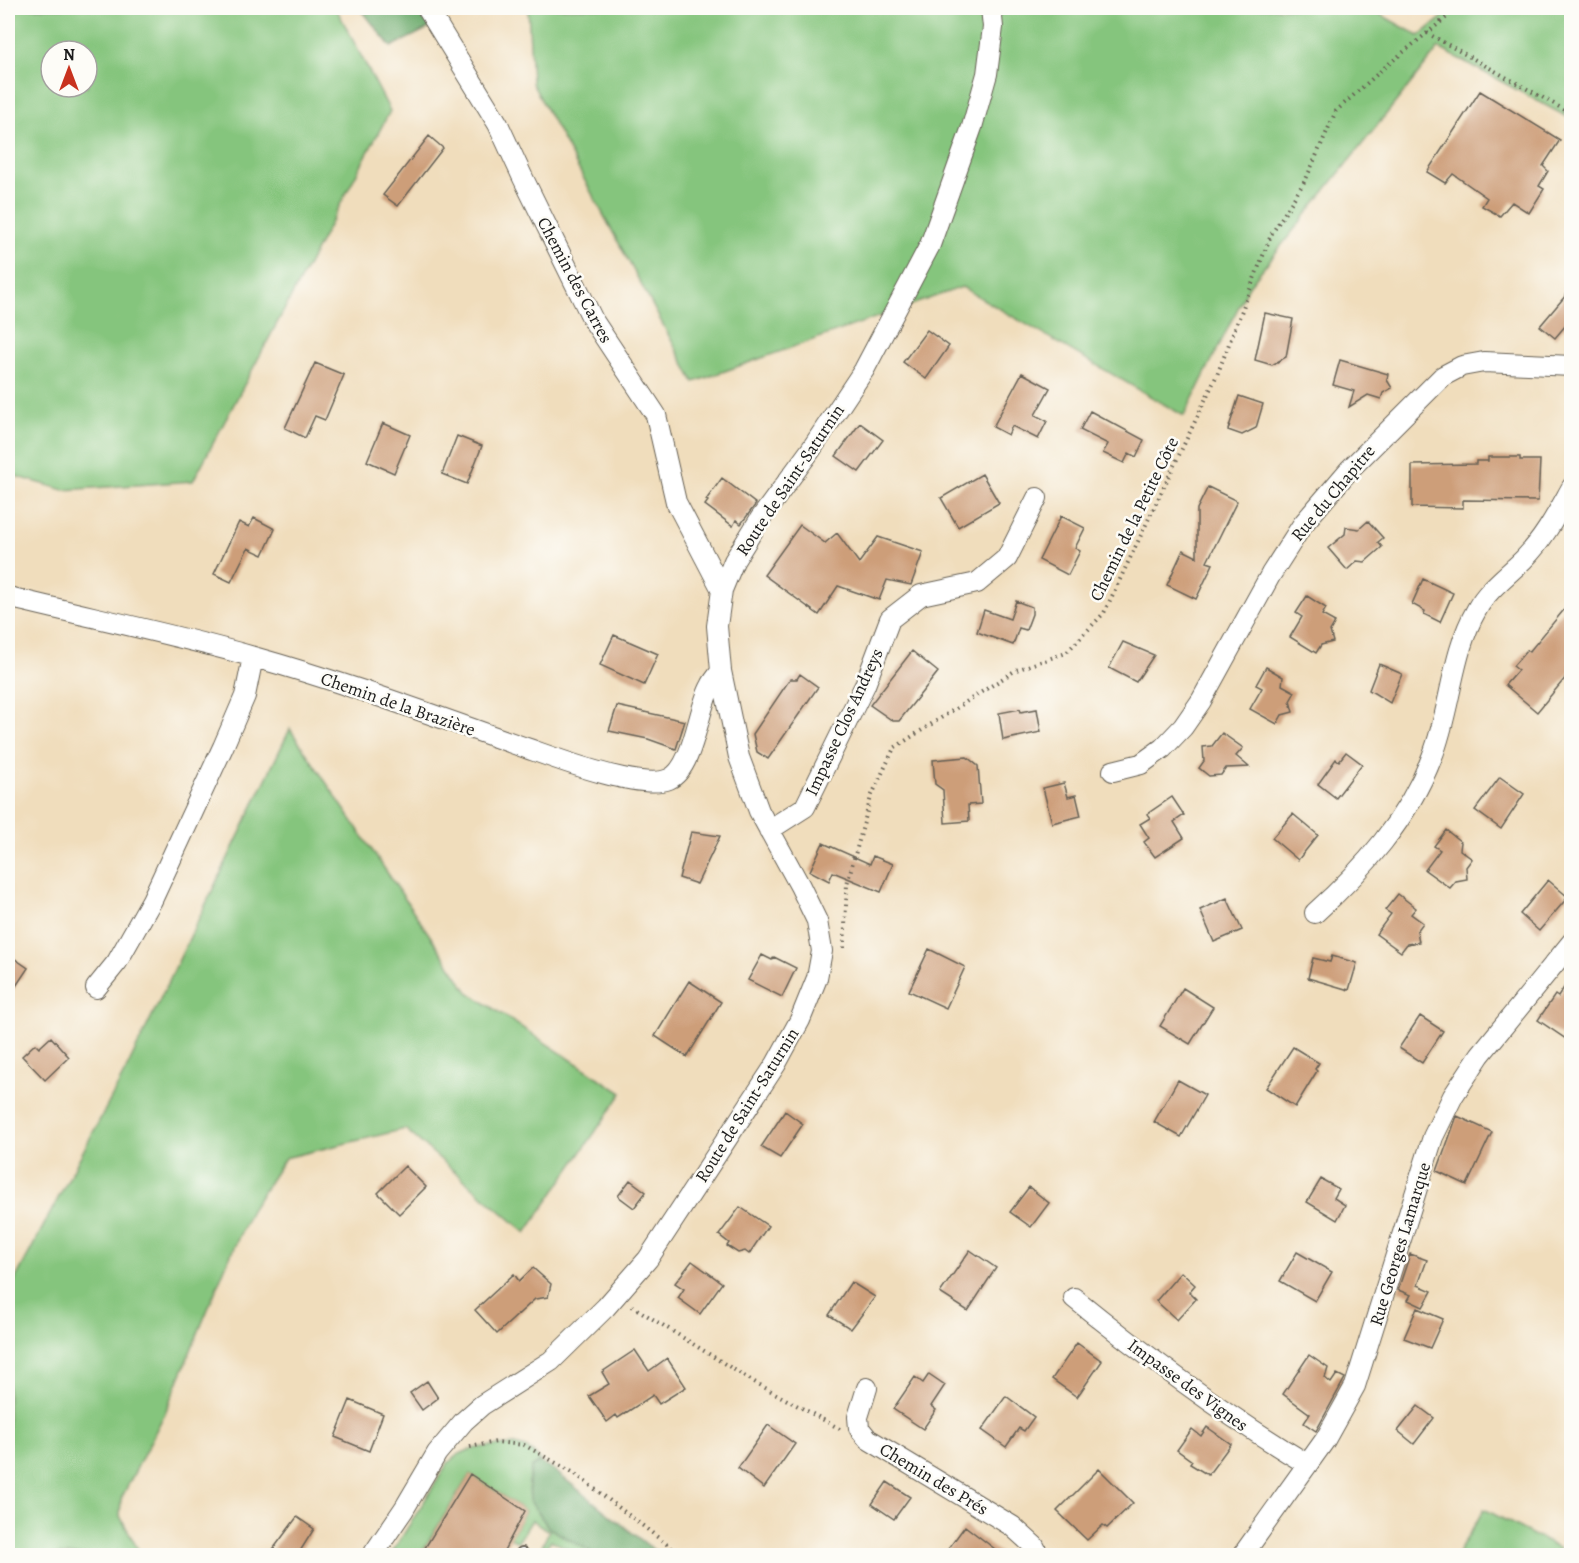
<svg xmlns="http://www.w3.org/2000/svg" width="1579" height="1563" viewBox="0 0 1579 1563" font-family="Alegreya,serif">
<rect width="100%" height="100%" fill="#fdfcf7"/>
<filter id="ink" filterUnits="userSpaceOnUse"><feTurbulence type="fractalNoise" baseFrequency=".0167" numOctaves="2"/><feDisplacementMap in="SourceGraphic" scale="12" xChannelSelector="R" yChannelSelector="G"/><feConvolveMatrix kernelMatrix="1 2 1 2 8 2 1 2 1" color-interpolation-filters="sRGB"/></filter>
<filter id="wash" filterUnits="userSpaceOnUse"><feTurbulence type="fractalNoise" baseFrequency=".008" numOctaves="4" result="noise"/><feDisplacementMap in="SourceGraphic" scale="24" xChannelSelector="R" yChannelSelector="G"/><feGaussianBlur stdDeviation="1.35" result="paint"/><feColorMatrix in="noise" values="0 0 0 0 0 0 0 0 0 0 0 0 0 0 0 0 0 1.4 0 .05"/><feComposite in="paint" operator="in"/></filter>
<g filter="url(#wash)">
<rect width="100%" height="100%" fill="#f0ddbc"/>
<path fill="#85c57d" stroke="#50704c" stroke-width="1.5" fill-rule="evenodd" d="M8,8H336L390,111L193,481L64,490L8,474ZM51,51H87V87H51Z
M528,8H1369L1419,36L1454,8H1571V119L1439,48L1249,286L1184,416L962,287L694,382L532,83Z
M290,729L468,992L622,1093L526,1233L405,1129L285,1158L251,1210L227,1263L165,1413L121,1499L120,1516L141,1555H8V1293L126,1070Z
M515,1445C527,1448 535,1451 540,1462L531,1469L529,1482L530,1501L549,1528L590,1551L594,1555H579L551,1540L541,1555L538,1554L549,1531L532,1520L518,1542L510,1538L525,1511L470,1474L420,1555L390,1556L448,1463C465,1445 492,1446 515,1445Z
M1484,1509L1571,1555H1457Z"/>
<path fill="#6caa6c" stroke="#446344" stroke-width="1.5" d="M360,8H416L431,27L391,47Z
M540,1462L551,1468L660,1555H594L590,1551L549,1528L530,1501L529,1482L531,1468Z"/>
<g id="blocks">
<path fill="#cd9e79" d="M1480,91L1560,140L1543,166L1548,171L1539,186L1544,189L1529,213L1512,202L1500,216L1482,206L1487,198L1453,174L1445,183L1427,172Z
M429,136L443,148L398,206L383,195Z
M1572,288V318L1555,338L1540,326Z
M1265,313L1293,319L1286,357L1272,365L1255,360Z
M927,330L949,346L926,379L903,362Z
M1340,360L1388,374L1387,380L1392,388L1383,393L1381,399L1368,395L1349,407L1354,391L1333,385Z
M315,363L344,375L325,420L315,416L305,438L285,428Z
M1022,373L1050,388L1035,415L1047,421L1038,439L1012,426L1008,435L993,427Z
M1239,396L1263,404L1256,428L1242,435L1228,430Z
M1090,411L1144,440L1136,457L1129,453L1124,463L1103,453L1108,444L1080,430Z
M383,423L410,435L394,473L367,461Z
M860,423L883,440L859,472L836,456Z
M457,436L482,446L467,484L442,474Z
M1488,457H1520V460H1540L1538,501L1463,500V508L1412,507V465L1476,464V461H1488Z
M982,474L999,503L958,527L941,498Z
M722,478L756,504L741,524L736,520L733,526L705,505L708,501L706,500Z
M1208,487L1237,501L1207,562L1213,564L1196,599L1167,585L1183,550L1197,557V509Z
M1061,516L1085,528L1075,548L1080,551L1068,575L1039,560Z
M254,518L275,529L263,555L248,548L231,582L214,574L239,522L249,527Z
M1368,521L1383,538L1378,542L1382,547L1365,562L1357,561L1347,570L1328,548L1345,534L1346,527L1359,529Z
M800,525L825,543L837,533L859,563L878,537L923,552L911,585L887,580L879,600L838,586L819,615L764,575Z
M1423,579L1453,593L1440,622L1424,614L1425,611L1412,604Z
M1307,596L1326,608L1322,615L1335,622L1330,631L1333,642L1321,645L1316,653L1290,637L1302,617L1296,613Z
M1572,600V670L1537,712L1505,685L1518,670L1513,666L1527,650L1529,652Z
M1016,601L1032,607V614L1026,630L1019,628L1013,645L977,632L984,610L1010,619Z
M614,635L658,654L644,685L600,665Z
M1123,642L1154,655L1136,682L1109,668Z
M912,651L938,672L899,721H893L870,705Z
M1379,664L1402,674L1390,703L1369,690Z
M1266,667L1283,677L1282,685L1295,692L1290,701L1293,712L1282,715L1277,724L1250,709L1262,688L1256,685Z
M800,674L818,687L768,759L757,752L753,734L790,679H797Z
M617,706L685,721L676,749L648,739L609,731Z
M1020,709L1021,712L1037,709L1041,732L1003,740L999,713Z
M1222,733L1243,748L1236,756L1249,767L1226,768L1221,775L1209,776L1199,768L1204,761L1203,747L1212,746Z
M1346,752L1362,764L1336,798L1318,784L1336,759L1339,761Z
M967,757L978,766L981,804L968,805L969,821L945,823L943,790L935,784L933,760Z
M1500,777L1524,794L1501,829L1475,810Z
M1064,783L1068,797L1076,795L1081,816L1052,823L1043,788Z
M1172,797L1184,815L1174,822L1184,838L1155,857L1144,842L1149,838L1140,824L1150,818L1147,814Z
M1293,814L1318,835L1298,860L1272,838Z
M1446,830L1461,842L1460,850L1472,859L1466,867L1467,879L1456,881L1450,888L1425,870L1440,850L1434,846Z
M691,832L720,836L697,884L679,878Z
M823,843L870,864L873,856L893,864L881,892L833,872L829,881L810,871Z
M1548,880L1568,897L1539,931L1520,914Z
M1398,894L1416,908L1411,914L1423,923L1417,931L1419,942L1407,944L1401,952L1376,934L1391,914L1385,910Z
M1227,898L1242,930L1214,942L1200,910Z
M929,949L965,967L946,1008L909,991Z
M8,954L28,968L8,998Z
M762,955L772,960L774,957L796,968L782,997L748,980Z
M1332,956L1357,963L1349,990L1308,978L1313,958L1330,962Z
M1572,975V1043L1538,1020L1555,995L1558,997Z
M689,981L721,1002L687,1057L655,1036Z
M1183,988L1213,1007L1190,1044L1160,1026Z
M1420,1016L1443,1031L1422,1063L1399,1048Z
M51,1037L69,1057L45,1080L22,1056L35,1044L39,1048Z
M1293,1047L1319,1063L1315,1069L1317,1071L1295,1107L1266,1088Z
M1178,1080L1205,1095L1181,1137L1154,1122Z
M785,1111L803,1124L780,1158L761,1147Z
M1457,1116L1492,1132L1467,1185L1437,1171Z
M405,1166L426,1187L399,1214L378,1193Z
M1321,1179L1339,1189L1334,1198L1345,1205L1337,1220L1307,1202Z
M630,1180L646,1192L634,1208L618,1196Z
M1029,1187L1049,1203L1031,1227L1010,1212Z
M740,1207L768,1226L749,1254L745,1251L738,1253L727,1246L729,1243L719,1235Z
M970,1250L996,1268L968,1311L940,1293Z
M1297,1252L1332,1272L1315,1301L1280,1281Z
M1410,1254L1427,1260L1418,1285L1432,1291L1423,1307L1408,1300L1411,1295L1398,1290Z
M692,1261L722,1283L700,1314L678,1298L684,1289L675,1283Z
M533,1268L551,1284L548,1297L535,1299L497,1334L475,1310L514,1274L519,1281Z
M1181,1272L1195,1285L1189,1292L1196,1299L1177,1320L1156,1301Z
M851,1282L875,1297L851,1329L829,1315Z
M1417,1308L1443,1319L1430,1348L1404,1338Z
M1077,1343L1102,1361L1077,1397L1052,1379Z
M635,1350L649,1371L667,1358L686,1387L659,1404L653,1395L618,1418L616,1415L607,1422L589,1396L609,1384L602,1372Z
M1309,1355L1328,1368L1325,1378L1331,1383L1337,1374L1345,1378L1316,1431L1304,1423L1310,1414L1283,1394Z
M929,1374L945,1385L931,1406L936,1410L923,1429L893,1409L915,1377L923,1383Z
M427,1381L438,1398L422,1410L410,1393Z
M1006,1396L1034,1417L1024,1431L1019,1428L1006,1447L982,1430Z
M350,1400L383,1414L369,1451L335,1437Z
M1418,1406L1434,1418L1414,1444L1398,1431Z
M768,1425L795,1444L764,1488L738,1468Z
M1207,1427L1231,1444L1208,1475L1190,1464L1192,1461L1177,1450L1192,1429L1201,1436Z
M1099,1469L1133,1503L1107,1528L1103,1525L1087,1540L1057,1511Z
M470,1474L525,1511L501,1556H420Z
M887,1482L910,1497L894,1519L872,1504Z
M297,1517L314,1529L297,1556H268Z
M965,1526L1004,1556H943Z"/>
</g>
</g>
<g filter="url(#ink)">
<use href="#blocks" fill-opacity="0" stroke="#666054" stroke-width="1.5"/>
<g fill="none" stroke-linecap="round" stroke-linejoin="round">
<g stroke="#666054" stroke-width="14">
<path id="service" d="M521,1556L522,1553"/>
</g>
<g stroke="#666054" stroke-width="22">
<path id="minor" d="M427,8L498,124L523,178L593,320L656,415L676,502L722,590
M8,597C89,617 173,634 254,657C347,683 438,717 529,749C557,759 642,791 669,779C694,768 698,707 711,686C713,681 718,676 721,671
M1113,771L1141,764L1163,748L1183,727L1201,701L1271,574L1303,524L1350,469L1443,376L1462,366L1484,362L1572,366
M769,830L805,807L865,685L890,619L921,595L977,583L1007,558L1037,498
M1315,913C1364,869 1408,819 1432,757C1451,710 1451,654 1477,609C1488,589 1508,575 1524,559C1545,538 1558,512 1572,487
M96,988L117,962L152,900L223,747L245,696L253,657
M1074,1298C1148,1358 1225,1415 1307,1464
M867,1388L858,1417L859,1428L868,1439L1012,1526L1034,1546L1039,1556
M372,1556L404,1509L437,1453L464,1421L482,1405L551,1361L606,1307L648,1259L776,1064L800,1020L817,978L822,951L817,921L800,886L759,811L739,757L721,671L717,626L722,590L734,561L760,519L810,451L864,370L930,245L972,127L987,74L993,27L991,8
M1242,1556L1325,1440L1355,1386L1433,1137L1453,1096L1480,1055L1572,942"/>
</g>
<path stroke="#666054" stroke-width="4" stroke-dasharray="1.5 4.5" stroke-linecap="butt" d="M1427,33L1572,114
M844,948L847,884L871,797L894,748L1016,670L1066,653L1104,613L1217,375L1271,235L1306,179L1336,111L1385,67L1458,8
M632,1306L749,1379L840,1429
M470,1447L496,1442L524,1445L574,1473L682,1556"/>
<use href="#service" stroke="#fff" stroke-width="10"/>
<use href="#minor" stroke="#fff" stroke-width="20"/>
</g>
</g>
<g text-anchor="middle" stroke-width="5" stroke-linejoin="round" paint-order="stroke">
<g font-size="18" fill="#1c1c1c" stroke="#fdfcf7">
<text transform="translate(575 280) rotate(62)" y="6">Chemin des Carres</text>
<text transform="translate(790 480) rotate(-56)" y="6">Route de Saint-Saturnin</text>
<text transform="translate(1333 493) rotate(-50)" y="6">Rue du Chapitre</text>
<text transform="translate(1134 519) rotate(-64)" y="6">Chemin de la Petite Côte</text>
<text transform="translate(398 704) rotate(19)" y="6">Chemin de la Brazière</text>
<text transform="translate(844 722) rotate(-65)" y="6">Impasse Clos Andreys</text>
<text transform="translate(747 1105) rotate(-58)" y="6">Route de Saint-Saturnin</text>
<text transform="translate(1400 1244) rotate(-73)" y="6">Rue Georges Lamarque</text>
<text transform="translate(1188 1385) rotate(36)" y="6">Impasse des Vignes</text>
<text transform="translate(934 1479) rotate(31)" y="6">Chemin des Prés</text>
</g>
</g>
<rect width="1579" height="1563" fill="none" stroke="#fdfcf7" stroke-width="30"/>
<g transform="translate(69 69)"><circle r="28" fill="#fdfcf7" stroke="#a3a29f" stroke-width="1.5"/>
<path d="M0-4.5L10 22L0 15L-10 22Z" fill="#c8321e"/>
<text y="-9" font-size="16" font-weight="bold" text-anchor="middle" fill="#1c1c1c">N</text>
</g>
</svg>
